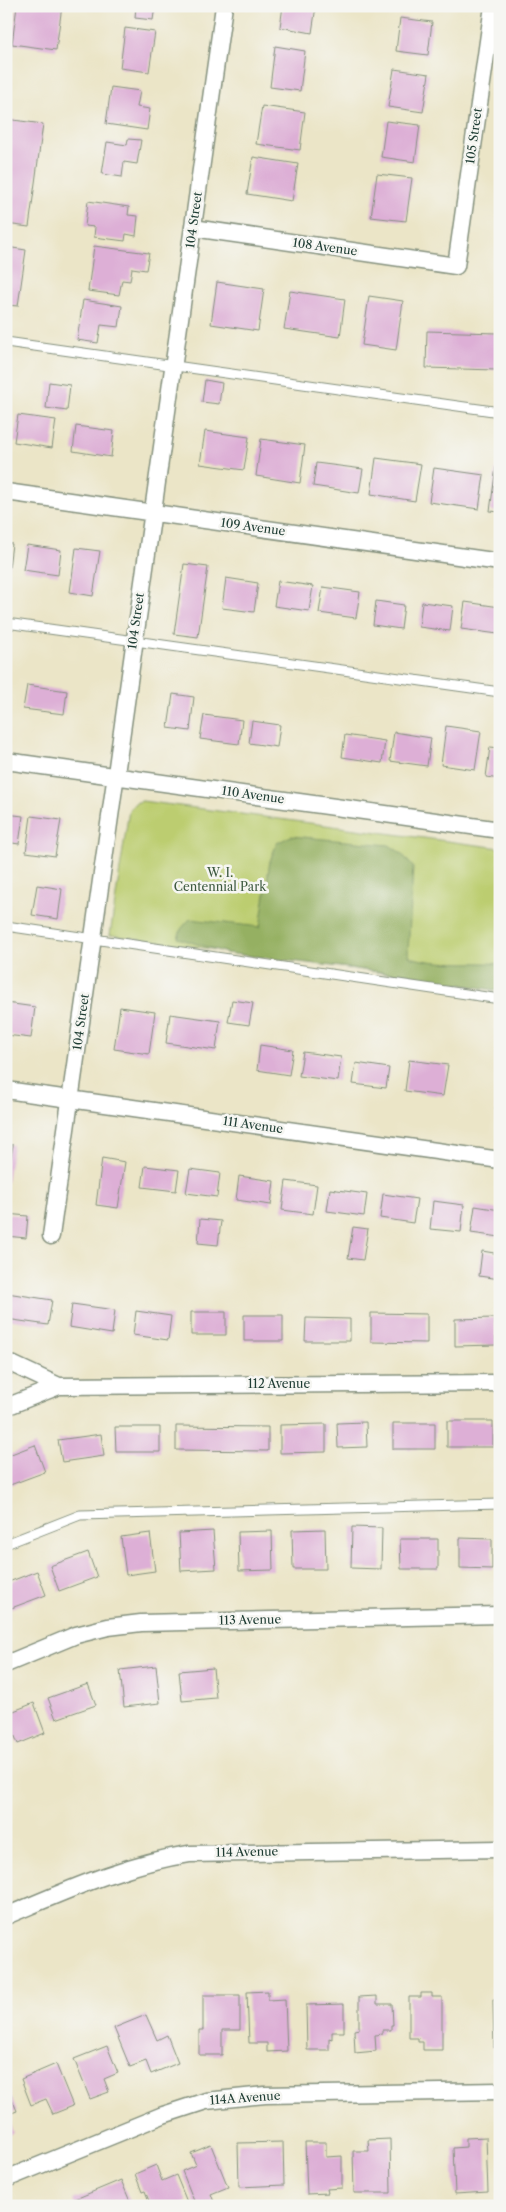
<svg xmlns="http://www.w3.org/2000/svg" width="506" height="2212" viewBox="0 0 506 2212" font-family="'Libre Caslon Text',serif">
<rect width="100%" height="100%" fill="#f6f6f2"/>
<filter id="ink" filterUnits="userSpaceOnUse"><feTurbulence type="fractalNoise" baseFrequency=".02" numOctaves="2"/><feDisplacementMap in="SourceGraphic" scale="10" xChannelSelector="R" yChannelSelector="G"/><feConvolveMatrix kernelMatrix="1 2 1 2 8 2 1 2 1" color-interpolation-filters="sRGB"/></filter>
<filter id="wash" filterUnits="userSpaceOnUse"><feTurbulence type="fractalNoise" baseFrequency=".0096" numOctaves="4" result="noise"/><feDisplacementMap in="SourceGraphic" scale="20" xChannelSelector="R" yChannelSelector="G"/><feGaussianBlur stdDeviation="1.12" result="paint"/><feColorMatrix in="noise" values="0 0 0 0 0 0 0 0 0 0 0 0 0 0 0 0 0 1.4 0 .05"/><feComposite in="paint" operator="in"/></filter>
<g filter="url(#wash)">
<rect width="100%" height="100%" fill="#ebe5c7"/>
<path fill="#bccd70" stroke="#6e8552" d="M142,801L500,848V989L110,935L129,810L135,803Z"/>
<path fill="#95b062" stroke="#5a764b" d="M291,836L389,845L401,853L413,867L408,952L410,957C439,966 470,961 500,964V991L389,973L226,953L178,938L181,929L190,919L260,927L270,861L277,843Z"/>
<g id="blocks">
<path fill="#ddafd6" d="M17,6H62L56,50L12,44Z
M136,6H155L153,20L135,18Z
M283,6H316L312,33L280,27Z
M400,18L432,22L428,55L396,51Z
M125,28L155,32L149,72L120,68Z
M275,46L305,51L300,91L270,87Z
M394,69L429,74L423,112L388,107Z
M111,87L140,91L137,107L150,109L147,130L106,124Z
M262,106L305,112L300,150L256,144Z
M6,119L43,124L29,227L6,224Z
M386,121L420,125L415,162L381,157Z
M128,139L141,140L137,164L124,162L122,177L102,174L107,142L127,145Z
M253,157L298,164L292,201L247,194Z
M377,174L412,178L406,221L371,217Z
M88,201L129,207L128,215L138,216L136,236L126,234L125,241L94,237L95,227L85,226Z
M94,246L149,253L146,270L132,268L130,281L122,280L119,295L88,291Z
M6,247L26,250L18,306L6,305Z
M217,282L264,289L258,331L211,324Z
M290,291L345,299L340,337L284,329Z
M369,296L403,301L396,350L362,345Z
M83,300L122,306L119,327L101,325L98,343L77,340Z
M427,331L497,333L496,370L426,368Z
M205,380L222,383L219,404L202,402Z
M49,382L70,385L67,411L46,408Z
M18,415L56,420L52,448L14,442Z
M76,426L114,431L111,457L73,451Z
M205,431L249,437L244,470L200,464Z
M261,439L305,445L300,483L256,476Z
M376,458L421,464L415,501L371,494Z
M316,463L363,469L359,493L313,486Z
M496,467L500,468V512L490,511Z
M434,468L484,475L479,509L429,502Z
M6,543L12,544L9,568L6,567Z
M27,545L61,550L58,575L23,570Z
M76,548L100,551L93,596L70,592Z
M184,564L208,567L198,637L174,634Z
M226,578L258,583L254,612L222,608Z
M278,581L313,586L309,611L274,606Z
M323,587L360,592L356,618L319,613Z
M376,601L404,605L401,629L373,625Z
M422,602L453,606L450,631L419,627Z
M465,602L500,607L498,634L461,629Z
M27,685L67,691L64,714L23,709Z
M173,694L194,697L190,731L168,728Z
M204,715L242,720L239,744L200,739Z
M252,721L280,725L277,747L249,743Z
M446,726L481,731L475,770L441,765Z
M394,732L431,738L427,766L390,761Z
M345,735L385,741L382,763L342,757Z
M490,747L500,748V779L486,777Z
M6,814L23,816L19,844L6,842Z
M31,816L61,820L55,856L26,852Z
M37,885L62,889L58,919L32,915Z
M232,1000L253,1003L249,1025L228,1022Z
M6,1003L35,1007L31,1038L6,1035Z
M120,1007L155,1012L149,1054L114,1049Z
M170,1014L220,1021L216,1050L166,1043Z
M260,1045L293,1050L289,1075L257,1070Z
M303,1052L341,1057L338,1081L299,1076Z
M409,1060L448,1065L443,1096L405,1091Z
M356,1063L389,1068L386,1088L353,1084Z
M499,1083H500V1109H495Z
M6,1144L13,1145L7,1182H6Z
M102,1158L125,1162L118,1208L96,1205Z
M145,1166L179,1170L176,1191L142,1187Z
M190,1169L220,1173L217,1197L186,1193Z
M239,1176L274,1181L271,1205L236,1200Z
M286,1181L317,1185L313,1214L282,1210Z
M330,1189L367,1194L364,1216L327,1211Z
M383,1194L417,1199L413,1223L380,1218Z
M433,1201L464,1205L461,1232L430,1229Z
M475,1206L500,1210V1237L471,1233Z
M6,1214L28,1216L26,1238L6,1236Z
M200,1219L221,1221L218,1245L198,1243Z
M353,1227L368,1229L363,1260L348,1258Z
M482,1251L500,1254V1279L479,1276Z
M7,1293L52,1300L48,1325L6,1319Z
M72,1304L115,1310L112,1334L69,1327Z
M136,1311L171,1316L168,1340L133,1335Z
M191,1312H226V1335H191Z
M371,1313L427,1314V1343L371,1342Z
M244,1315H283V1341H244Z
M306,1318L350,1319V1341H305Z
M495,1318L496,1345L455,1346V1319Z
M447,1421H493V1447H447Z
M366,1422L367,1447L338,1448L337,1423Z
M393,1423H435V1449H393Z
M326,1424V1452L280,1453V1425Z
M176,1426L268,1427V1451L176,1450Z
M115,1427H160V1452H116Z
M101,1434L104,1456L62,1462L58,1440Z
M35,1445L45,1472L10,1485L6,1474V1456Z
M352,1527L382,1528L381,1569L351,1568Z
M325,1529L326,1569H293L292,1530Z
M213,1531L216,1569L181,1571L179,1533Z
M272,1531L273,1570L239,1571L238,1532Z
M150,1533L155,1571L126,1575L121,1537Z
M460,1538L492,1539V1569L460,1568Z
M400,1539H438V1569H401Z
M88,1552L97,1577L59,1591L50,1566Z
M37,1571L46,1595L6,1610V1583Z
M156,1666L160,1703L124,1707L120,1670Z
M213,1668L216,1698L182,1701L179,1671Z
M88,1684L96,1705L56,1719L48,1698Z
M34,1703L45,1733L18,1744L6,1714Z
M268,1991V2000L285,1999L287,2051L267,2052V2043H249L247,1992Z
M421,1993H432V1997H442V2050H423V2042H418V2038H409V1997H421Z
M203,1995H240V2030H222V2055H199V2030H203Z
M377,1996V2004H392L393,2025H391V2030H382V2034L375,2035L376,2051L355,2053L354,2030L359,2029V1997Z
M493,2000H500V2047L494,2048Z
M344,2004V2032H332V2039L329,2038V2050H307L306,2005Z
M146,2015L157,2040L167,2035L178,2063L151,2074L146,2061L130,2067L114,2028Z
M107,2046L118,2073L104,2079L109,2092L90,2099L74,2059Z
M56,2064L73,2106L53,2114L46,2099L31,2105L21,2079Z
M6,2084L17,2111L9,2114L11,2120L9,2121L13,2133L6,2136Z
M486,2137L488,2192L455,2194L453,2148L466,2147V2138Z
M390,2139L391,2193H354L353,2151H369L368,2140Z
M283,2142L284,2185L239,2187L238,2143Z
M305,2142H326V2157L342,2156V2188L327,2189L328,2193L307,2194Z
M211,2145L228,2187L211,2194L214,2202L205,2206H196L182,2171L196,2165L191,2153Z
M156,2165L162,2181L176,2175L187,2202L179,2206H151L145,2191L142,2192L135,2174Z
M121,2180L131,2204L125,2206H75L73,2200Z"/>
</g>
</g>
<g filter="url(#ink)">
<use href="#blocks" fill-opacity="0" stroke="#85917e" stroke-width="1"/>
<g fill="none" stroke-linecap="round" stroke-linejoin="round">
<g stroke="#85917e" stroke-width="11">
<path id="service" d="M6,342L500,412
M6,623L500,692
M6,926L500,999
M6,1544L80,1515L500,1504"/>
</g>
<g stroke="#85917e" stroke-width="19">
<path id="minor" d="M193,228L456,266L493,6
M6,492L500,562
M6,761L500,830
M6,1090L500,1160
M51,1236L224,6
M6,1364L14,1365L59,1386
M6,1407L59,1386L500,1383
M6,1664L76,1635L108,1627L141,1623L500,1615
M6,1916C66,1891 124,1864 189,1854L500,1849
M6,2179L163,2115L206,2101L265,2095L500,2091"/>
</g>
<use href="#service" stroke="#fff" stroke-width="9"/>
<use href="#minor" stroke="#fff" stroke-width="16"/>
</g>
</g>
<g text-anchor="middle" stroke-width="5" stroke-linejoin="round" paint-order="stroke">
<g font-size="12" fill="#1f3d34" stroke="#f6f6f2">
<text transform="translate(474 136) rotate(-82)" y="4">105 Street</text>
<text transform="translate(194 220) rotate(-82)" y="4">104 Street</text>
<text transform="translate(325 247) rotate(8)" y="4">108 Avenue</text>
<text transform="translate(253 527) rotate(8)" y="4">109 Avenue</text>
<text transform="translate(136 621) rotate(-82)" y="4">104 Street</text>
<text transform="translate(253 795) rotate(8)" y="4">110 Avenue</text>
<text transform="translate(81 1022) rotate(-82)" y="4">104 Street</text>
<text transform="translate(253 1125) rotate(8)" y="4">111 Avenue</text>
<text x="279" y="1388">112 Avenue</text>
<text transform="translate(250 1620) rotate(-1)" y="4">113 Avenue</text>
<text transform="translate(247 1852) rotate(-1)" y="4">114 Avenue</text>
<text transform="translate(245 2098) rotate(-4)" y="4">114A Avenue</text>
</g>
<g font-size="12" fill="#3e5a40" stroke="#f6f6f2">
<text x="220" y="877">W. I.<tspan x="220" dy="14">Centennial Park</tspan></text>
</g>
</g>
<rect width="506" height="2212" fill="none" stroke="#f6f6f2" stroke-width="25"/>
</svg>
